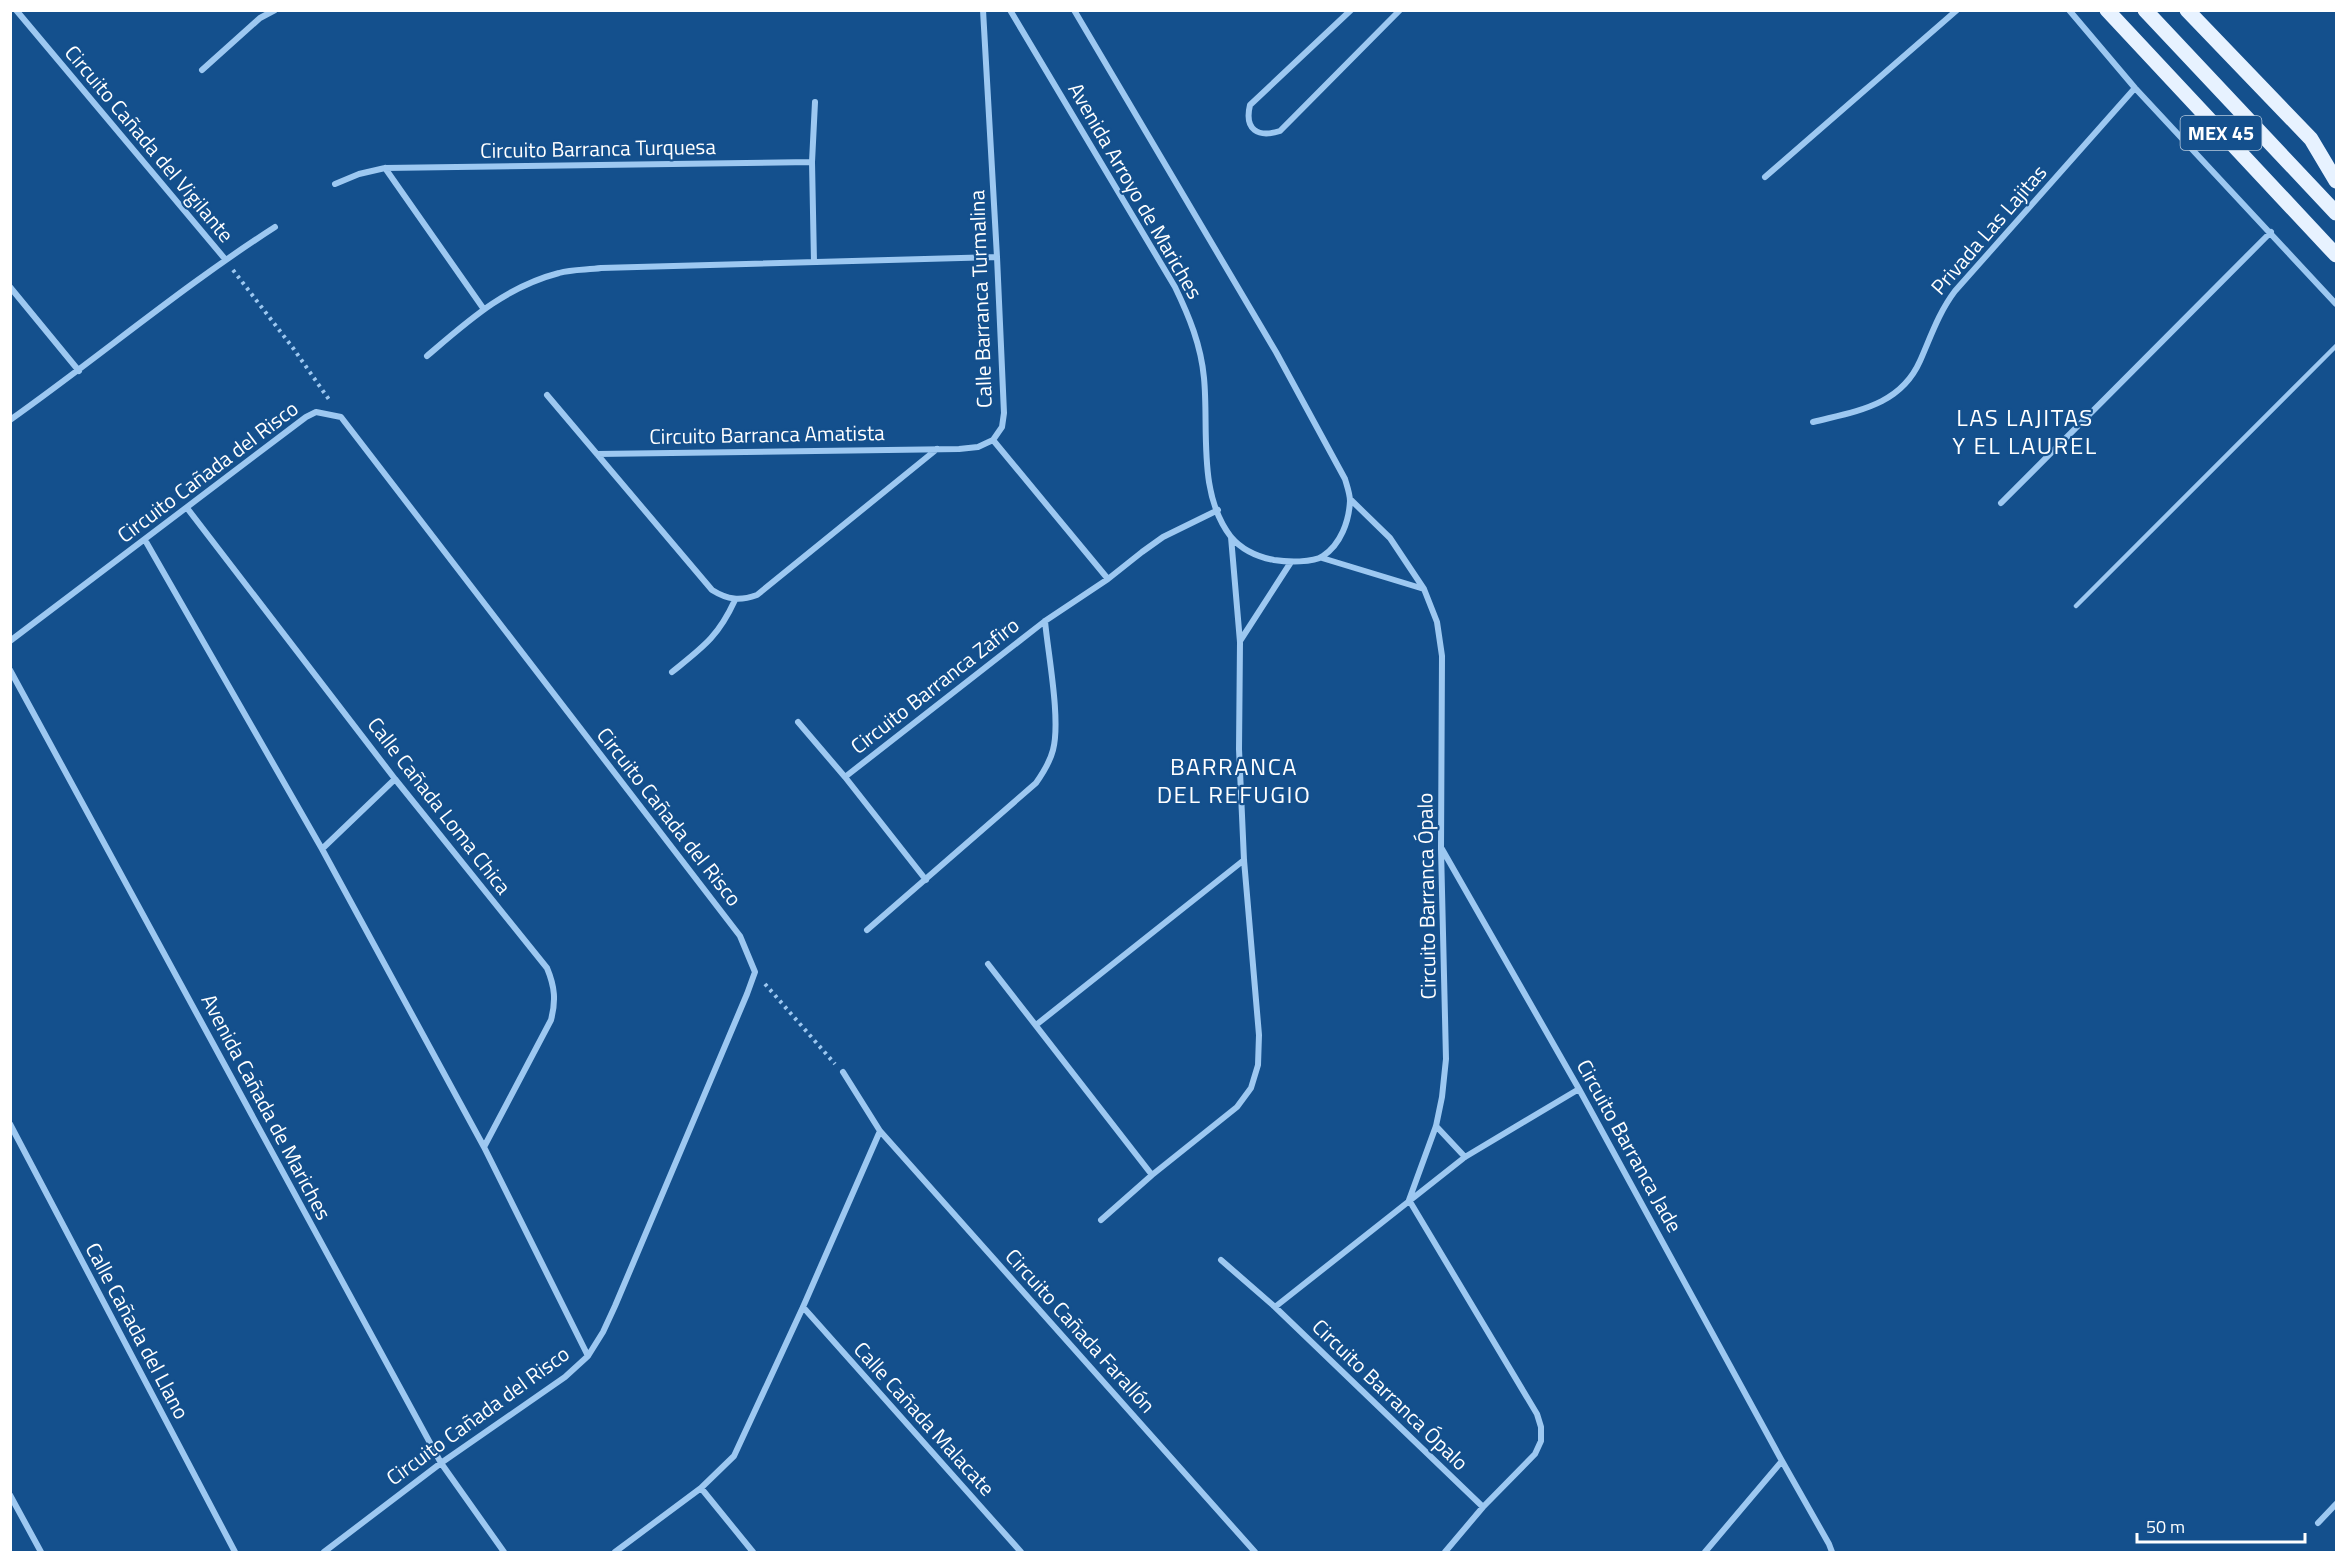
<svg xmlns="http://www.w3.org/2000/svg" width="2347" height="1563" viewBox="0 0 2347 1563" font-family="'Titillium Web',sans-serif">
<rect width="100%" height="100%" fill="#14508d"/>
<g fill="none" stroke-linecap="round" stroke-linejoin="round">
<path stroke="#9dc8f1" stroke-width="4" stroke-dasharray="3 4.5" stroke-linecap="butt" d="M233,270L293,348L330,401
M765,984L835,1064"/>
<path stroke="#9dc8f1" stroke-width="4.5" d="M2076,606L2336,346"/>
<path stroke="#9dc8f1" stroke-width="6" d="M16,10L225,259
M983,10L997,257L1004,413L1002,427L993,440
M1010,10L1175,287C1189,316 1201,345 1204,378C1209,429 1197,493 1231,537C1242,550 1258,557 1274,560C1287,562 1313,563 1323,556C1341,544 1349,521 1350,501C1350,494 1347,486 1345,479L1276,352L1074,10
M1351,10L1250,105C1244,130 1258,138 1280,131L1400,10
M2069,10L2135,88L2336,304
M202,70L260,18L275,10
M385,168L483,308
M1765,177L1957,10
M335,184L359,174L385,168L812,162
M814,262L812,162L815,102
M10,287L79,371
M427,356C468,321 505,287 559,273C572,269 587,270 601,268L997,257
M547,395L712,590C728,600 740,601 757,595L937,449
M10,420C99,357 183,286 275,227
M1813,422C1856,411 1900,406 1920,361C1931,336 1939,312 1955,291L2135,88
M993,440L1108,579
M597,454L959,449L978,447L993,440
M1350,499L1390,538L1424,589L1437,622L1442,656L1441,849L1446,1059L1442,1097L1436,1126L1409,1200L1537,1414L1541,1427V1441L1535,1454L1483,1507L1445,1552
M2001,503L2271,232
M187,508L395,779L547,968C555,987 556,1001 551,1020L484,1147
M145,540L322,849L484,1147L588,1356
M1322,558L1424,589
M10,641L306,417L316,412L341,417L740,936L755,972L747,994L615,1306L603,1332L588,1356L565,1377L441,1463L324,1552
M1240,641L1291,562
M10,670L441,1463L504,1552
M672,672C703,647 718,637 735,600
M798,722L845,777L926,880
M845,777L1045,621L1108,579L1142,552L1163,537L1218,510
M322,849L395,779
M1442,849L1579,1089L1782,1461L1829,1544L1832,1552
M867,930L1036,783C1043,773 1050,762 1053,750C1061,720 1048,654 1045,621
M988,964L1152,1175
M1036,1025L1244,860
M843,1072L880,1131L1255,1552
M10,1124L235,1552
M1436,1126L1465,1157
M1101,1220L1152,1175L1237,1107L1251,1088L1258,1065L1259,1035L1244,860L1239,749L1240,642L1231,537
M1221,1260L1275,1307L1483,1507
M803,1307L1021,1552
M1275,1307L1465,1157L1579,1089
M701,1488L753,1552
M10,1495L41,1552
M2318,1523L2336,1504
M615,1552L701,1488L734,1456L803,1307L880,1131
M1705,1552L1782,1461"/>
<path stroke="#e7f2ff" stroke-width="15" d="M2107,10L2336,255
M2145,10L2336,213
M2187,10L2311,139L2336,181"/>
</g>
<g text-anchor="middle" stroke-width="4.5" stroke-linejoin="round" paint-order="stroke">
<rect fill="#14508d" stroke="#b8cadd" stroke-width="1.5" x="2180.5" y="116" width="81" height="34" rx="4.5"/>
<g font-size="20" font-weight="bold" fill="#fff">
<text x="2221" y="140">MEX 45</text>
</g>
<g font-size="21" fill="#fff" stroke="#14508d">
<text transform="translate(149 144) rotate(50)" y="7">Circuito Cañada del Vigilante</text>
<text transform="translate(598 149) rotate(-1)" y="7">Circuito Barranca Turquesa</text>
<text transform="translate(1135 191) rotate(60)" y="7">Avenida Arroyo de Mariches</text>
<text transform="translate(1989 230) rotate(-49)" y="7">Privada Las Lajitas</text>
<text transform="translate(981 299) rotate(-92)" y="7">Calle Barranca Turmalina</text>
<text transform="translate(767 435) rotate(-1)" y="7">Circuito Barranca Amatista</text>
<text transform="translate(208 472) rotate(-37)" y="7">Circuito Cañada del Risco</text>
<text transform="translate(935 686) rotate(-38)" y="7">Circuito Barranca Zafiro</text>
<text transform="translate(439 806) rotate(52)" y="7">Calle Cañada Loma Chica</text>
<text transform="translate(669 817) rotate(52)" y="7">Circuito Cañada del Risco</text>
<text transform="translate(1427 896) rotate(-91)" y="7">Circuito Barranca Ópalo</text>
<text transform="translate(266 1107) rotate(62)" y="7">Avenida Cañada de Mariches</text>
<text transform="translate(1629 1146) rotate(61)" y="7">Circuito Barranca Jade</text>
<text transform="translate(137 1331) rotate(62)" y="7">Calle Cañada del Llano</text>
<text transform="translate(1080 1331) rotate(48)" y="7">Circuito Cañada Farallón</text>
<text transform="translate(1390 1395) rotate(44)" y="7">Circuito Barranca Ópalo</text>
<text transform="translate(478 1416) rotate(-36)" y="7">Circuito Cañada del Risco</text>
<text transform="translate(924 1419) rotate(48)" y="7">Calle Cañada Malacate</text>
</g>
<g font-size="24" letter-spacing="1.5" fill="#fff" stroke="#14508d">
<text x="2025" y="426">LAS LAJITAS<tspan x="2025" dy="28">Y EL LAUREL</tspan></text>
<text x="1234" y="775">BARRANCA<tspan x="1234" dy="28">DEL REFUGIO</tspan></text>
</g>
</g>
<rect width="2347" height="1563" fill="none" stroke="#ffffff" stroke-width="24"/>
<path d="M2137 1533v9h168v-9" fill="none" stroke="#ffffff" stroke-width="3"/>
<text x="2146" y="1533" font-size="18" fill="#ffffff" stroke="#14508d" stroke-width="4.5" paint-order="stroke">50 m</text>
</svg>
